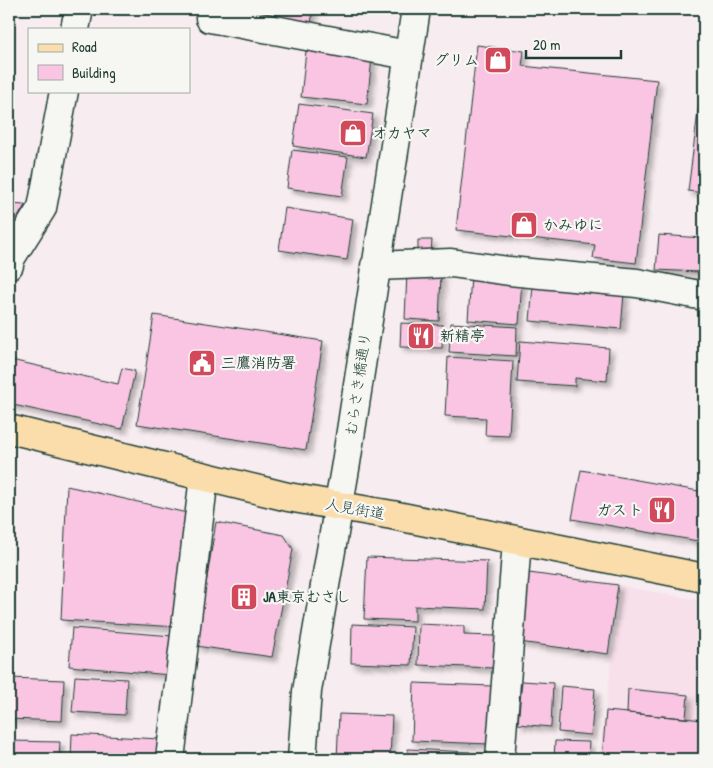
<svg xmlns="http://www.w3.org/2000/svg" width="713" height="768" viewBox="0 0 713 768" font-family="'Patrick Hand','Klee One',sans-serif">
<defs>
<filter id="shadow"><feDropShadow dx="4.5" dy="4.5" stdDeviation="2.5" flood-color="#0004"/></filter>
</defs>
<rect width="100%" height="100%" fill="#f7ecef"/>
<filter id="ink" filterUnits="userSpaceOnUse"><feTurbulence type="fractalNoise" baseFrequency=".02" numOctaves="2"/><feDisplacementMap in="SourceGraphic" scale="10" xChannelSelector="R" yChannelSelector="G"/><feConvolveMatrix kernelMatrix="1 2 1 2 8 2 1 2 1" color-interpolation-filters="sRGB"/></filter>
<g filter="url(#ink)">
<path fill="#f8e0eb" d="M621,586L704,601V759H599Z"/>
<path fill="#fac5e2" stroke="#1f3d34" filter="url(#shadow)" d="M256,9H313L311,25L255,17Z
M477,45L524,51L522,66L657,80L636,263L593,258L595,245L456,230Z
M306,51L372,58L367,104L301,97Z
M704,64V193L688,191Z
M299,104L373,114L366,157L293,146Z
M292,150L348,157L342,196L287,188Z
M9,204L25,205L9,233Z
M285,208L353,219L347,260L279,250Z
M659,235L702,238L700,272L656,270Z
M418,240H432L431,253L418,252Z
M407,272L441,274L439,321L405,319Z
M471,276L522,279L519,324L468,320Z
M533,285L624,293L621,329L530,321Z
M154,315L323,341L306,450L137,424Z
M401,323L443,325L442,348L400,347Z
M451,323L517,327L516,356L449,352Z
M520,341L609,348L607,381L575,378V386L517,382Z
M448,357L513,361L509,436L485,435L486,418L445,416Z
M11,360L118,384L122,368L135,371L122,429L9,404V369Z
M581,470L704,492V542L572,519Z
M67,486L187,513L178,627L61,620Z
M216,522L284,535L293,549L272,657L196,646Z
M367,557L487,561L485,609L415,606V621L364,619Z
M529,573L618,585L608,654L519,642Z
M352,624L413,627L411,665L351,663Z
M419,624L464,626V635L495,636L493,668L418,665Z
M72,628L173,636L170,675L69,666Z
M75,676L127,679L125,715L72,712Z
M9,678L64,680L62,721L9,719Z
M522,681L553,683L551,727L518,724Z
M414,683L492,686L490,744L412,741Z
M561,686L595,689L591,735L558,732Z
M628,689L688,695L686,718L627,713Z
M606,711L704,720V759H602Z
M339,714L392,716L390,759H337Z
M72,734L159,739L158,759H71Z
M9,741L60,742L59,759H9Z
M555,741L589,742L588,759H554Z
M408,749L470,752V759H408Z"/>
<g fill="none" stroke-linecap="round" stroke-linejoin="round">
<g stroke="#1f3d34" stroke-width="31">
<path id="minor" d="M210,18L408,55
M75,29L79,9
M9,265L10,259L42,208L64,91
M375,266L451,263L509,271L637,283L704,296
M170,759L204,477
M302,759L307,691L346,463L416,9
M500,759L517,541"/>
</g>
<g stroke="#1f3d34" stroke-width="31">
<path id="major" d="M9,429L288,497L392,515L704,578"/>
</g>
<use href="#minor" stroke="#f6f6f2" stroke-width="28"/>
<use href="#major" stroke="#faddab" stroke-width="28"/>
</g>
</g>
<defs>
<g id="shop-square" transform="scale(1.4375)"><rect x="-9" y="-9" width="18" height="18" rx="4" fill="#d1495b" stroke="#f6f6f2"/><path d="M-5-2.5h2.3a2.7 3.5 0 0 1 5.4 0H5L5.5 6h-11ZM-1.5-2.5h3a1.5 2.3 0 0 0-3 0Z" fill="#fff"/></g>
<g id="restaurant-square" transform="scale(1.4375)"><rect x="-9" y="-9" width="18" height="18" rx="4" fill="#d1495b" stroke="#f6f6f2"/><path d="M-5-6h1v4h1v-4h1v4h1v-4h1v5L-1.5 .5V6h-2V.5L-5-1ZM5-6V6H3V1.5H1.5Q1.5-4 5-6Z" fill="#fff"/></g>
<g id="civic-square" transform="scale(1.4375)"><rect x="-9" y="-9" width="18" height="18" rx="4" fill="#d1495b" stroke="#f6f6f2"/><path d="M-.6-6.5H3V-4.5H.6V-3L4-1V1h2V6H-6V1h2V-1L-.6-3ZM-1.2 2.5V6h2.4V2.5Z" fill="#fff"/></g>
<g id="building-square" transform="scale(1.4375)"><rect x="-9" y="-9" width="18" height="18" rx="4" fill="#d1495b" stroke="#f6f6f2"/><path d="M-4-6H4V6H1V3H-1V6H-4ZM-2.5-4.3h1.7v1.8h-1.7ZM.8-4.3h1.7v1.8H.8ZM-2.5-1h1.7V.8h-1.7ZM.8-1h1.7V.8H.8Z" fill="#fff"/></g>
</defs>
<g fill-rule="evenodd">
<use href="#shop-square" x="498" y="60"/>
<use href="#shop-square" x="353" y="133"/>
<use href="#shop-square" x="524" y="225"/>
<use href="#restaurant-square" x="421" y="336"/>
<use href="#civic-square" x="202" y="363"/>
<use href="#restaurant-square" x="662" y="510"/>
<use href="#building-square" x="244" y="597"/>
</g>
<g text-anchor="middle" stroke-width="4.5" stroke-linejoin="round" paint-order="stroke">
<g font-size="15" font-weight="bold" fill="#1f3d34" stroke="#f6f6f2" text-anchor="start">
<text x="479" y="65" text-anchor="end">グリム</text>
<text x="372" y="138">オカヤマ</text>
<text x="543" y="230">かみゆに</text>
<text x="440" y="341">新精亭</text>
<text x="221" y="368">三鷹消防署</text>
<text x="643" y="515" text-anchor="end">ガスト</text>
<text x="263" y="602">JA東京むさし</text>
</g>
<g font-size="15" fill="#1f3d34" stroke="#f6f6f2">
<text transform="translate(358 384) rotate(-82)" y="5">むらさき橋通り</text>
<text transform="translate(355 509) rotate(10)" y="5">人見街道</text>
</g>
</g>
<rect width="713" height="768" fill="none" stroke="#f6f6f2" stroke-width="30"/>
<rect x="15" y="15" width="683" height="738" fill="none" stroke="#1f3d34" stroke-width="2" filter="url(#ink)"/>
<rect x="28" y="28" width="162" height="65" fill="#f6f6f2" stroke="#a0aca6"/>
<rect x="38" y="44" width="25" height="8" fill="#faddab" stroke="#a0aca6"/>
<text x="72" y="52" font-size="15" fill="#1f3d34">Road</text>
<rect x="38" y="65" width="25" height="15" fill="#fac5e2" stroke="#a0aca6"/>
<text x="72" y="78" font-size="15" fill="#1f3d34">Building</text>
<path d="M526 50v8h95v-8" fill="none" stroke="#1f3d34" stroke-width="2.5"/>
<text x="533" y="50" font-size="15" fill="#1f3d34" stroke="#f6f6f2" stroke-width="4" paint-order="stroke">20 m</text>
</svg>
